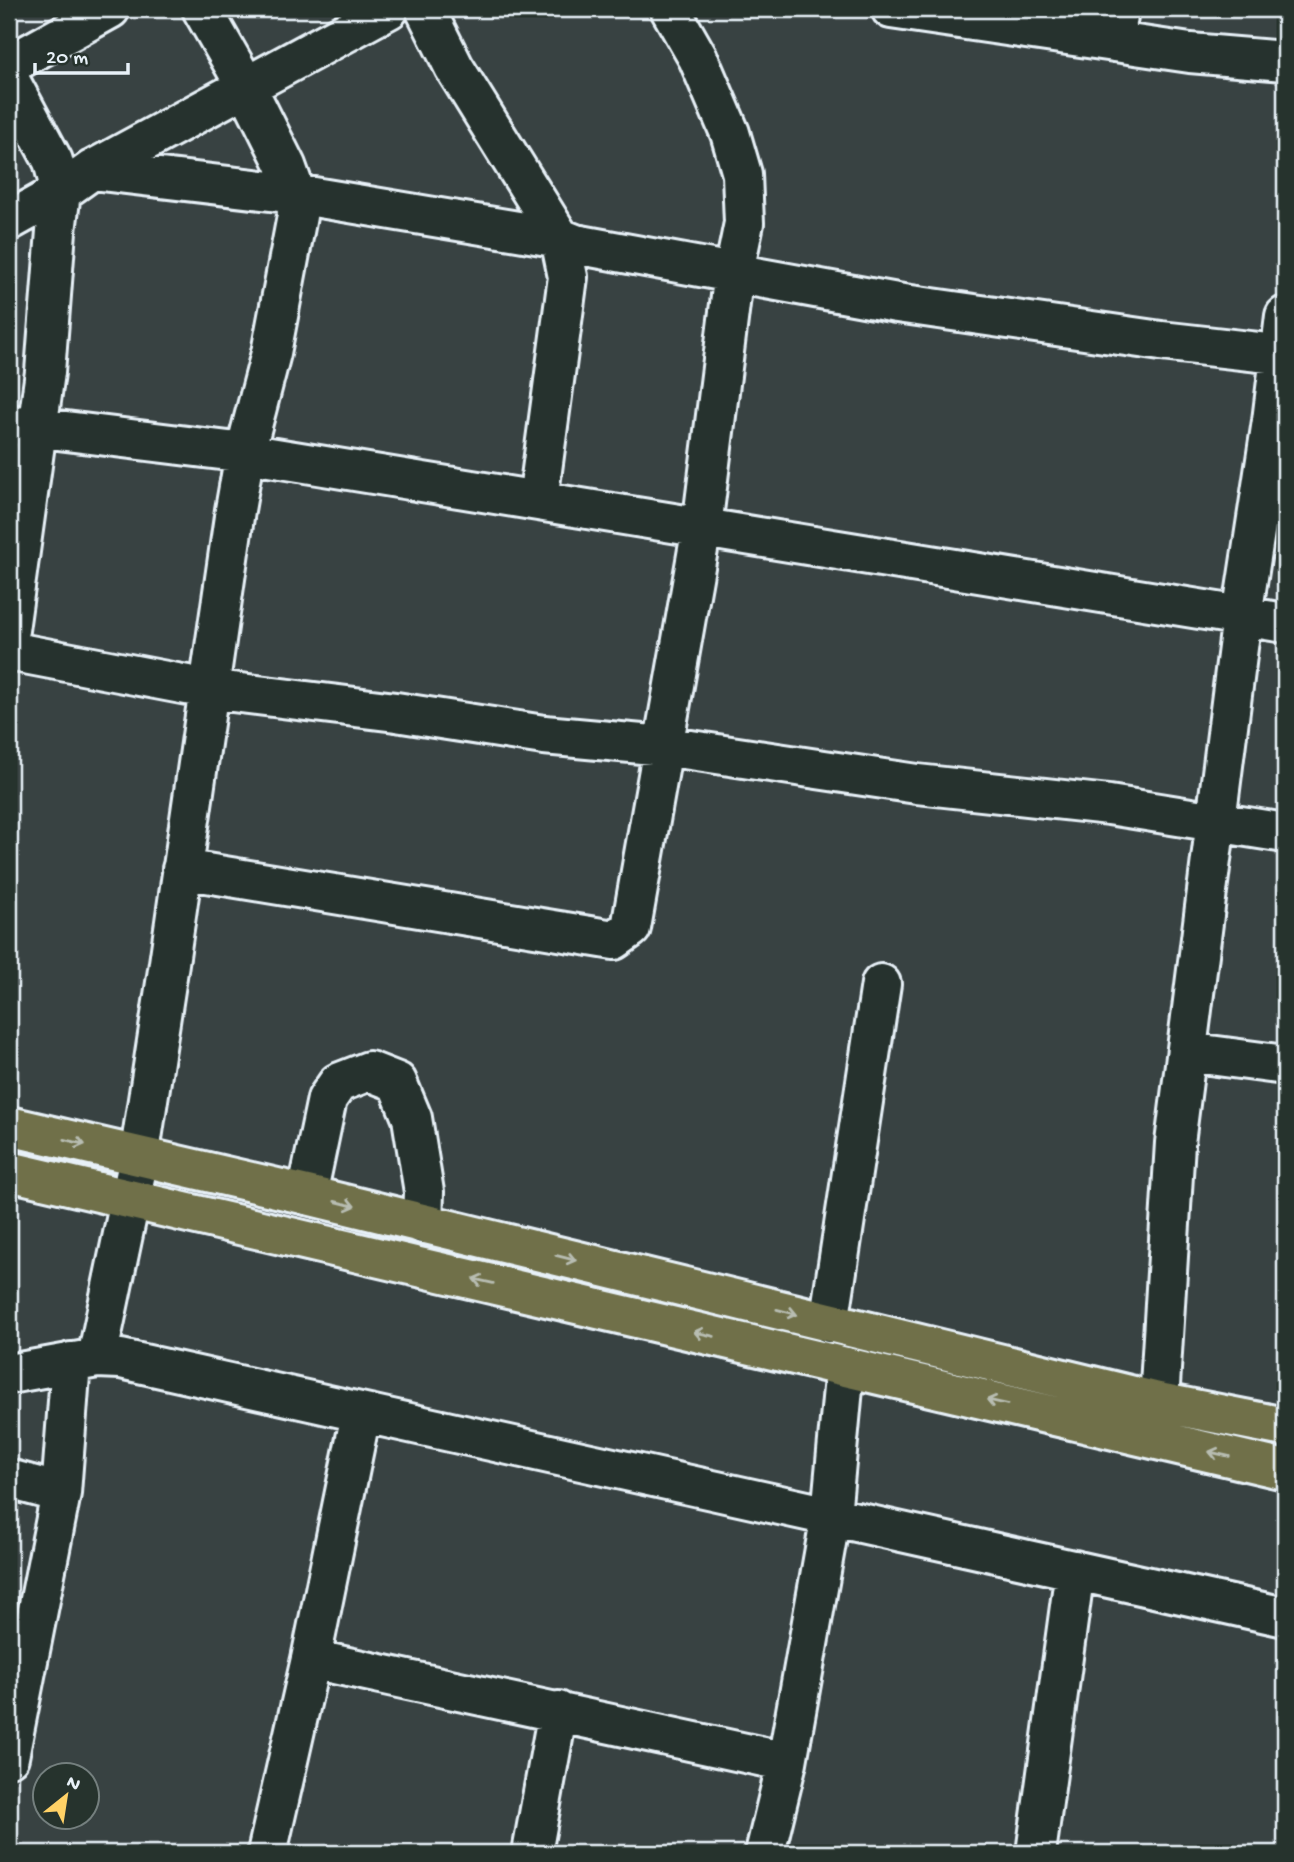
<svg xmlns="http://www.w3.org/2000/svg" width="1294" height="1862" viewBox="0 0 1294 1862" font-family="'Gochi Hand',sans-serif">
<rect width="100%" height="100%" fill="#384242"/>
<filter id="ink" filterUnits="userSpaceOnUse"><feTurbulence type="fractalNoise" baseFrequency=".0143" numOctaves="2"/><feDisplacementMap in="SourceGraphic" scale="14" xChannelSelector="R" yChannelSelector="G"/><feConvolveMatrix kernelMatrix="1 2 1 2 8 2 1 2 1" color-interpolation-filters="sRGB"/></filter>
<g filter="url(#ink)">
<g fill="none" stroke-linecap="round" stroke-linejoin="round">
<g stroke="#e8f1f8" stroke-width="44">
<path id="minor" d="M425,9L454,67L560,238L568,277L538,500
M891,9L1190,53L1285,61
M1114,42L1119,9
M9,65L110,9
M9,79L53,161L61,192L56,231L45,372L9,630
M92,170L296,194L560,238L575,244L897,303L1161,341L1285,355
M9,221L61,192L92,170L389,9
M9,424L245,453L1285,623
M9,651L208,689L396,712L544,735L664,746L917,784L1109,805L1285,833
M182,869L614,940L631,928L702,527L734,272L744,223L742,174L730,133L698,58L670,9
M1187,1052L1285,1065
M307,1195L327,1099L338,1083L369,1071L397,1082L412,1118L424,1192L423,1224
M829,1323L881,984
M97,1358L139,1158L168,970L235,510L245,453L271,353L297,216L296,194L286,166L246,86L202,9
M9,1374L97,1358L121,1359L1285,1617
M1157,1434L1175,1143L1242,616L1272,421L1285,316
M9,1479L61,1493
M311,1659L787,1762
M9,1757L61,1493L71,1362
M267,1853L311,1659L361,1414
M532,1853L558,1711
M765,1853L787,1762L831,1515L845,1367
M1036,1853L1075,1570"/>
</g>
<g stroke="#e8f1f8" stroke-width="44">
<path id="major" d="M9,1126L307,1195L1158,1402L1285,1427
M9,1171L1285,1470"/>
</g>
<use href="#minor" stroke="#26332d" stroke-width="38"/>
<use href="#major" stroke="#6f704a" stroke-width="38"/>
</g>
<defs><path id="oneway-shaft" d="M-6 0H5M1.5-3L5.5 0L1.5 3" fill="none" stroke-width="1.6" stroke-linecap="round" stroke-linejoin="round" transform="scale(1.75)"/></defs>
<g stroke="#b8bdb2">
<use href="#oneway-shaft" transform="translate(75 1142) rotate(14)"/>
<use href="#oneway-shaft" transform="translate(345 1204) rotate(14)"/>
<use href="#oneway-shaft" transform="translate(566 1258) rotate(14)"/>
<use href="#oneway-shaft" transform="translate(483 1281) rotate(-167)"/>
<use href="#oneway-shaft" transform="translate(787 1312) rotate(14)"/>
<use href="#oneway-shaft" transform="translate(704 1334) rotate(-167)"/>
<use href="#oneway-shaft" transform="translate(997 1402) rotate(-167)"/>
<use href="#oneway-shaft" transform="translate(1219 1454) rotate(-167)"/>
</g>
</g>
<rect width="1294" height="1862" fill="none" stroke="#26332d" stroke-width="35"/>
<rect x="18" y="18" width="1259" height="1827" fill="none" stroke="#e8f1f8" stroke-width="2.5" filter="url(#ink)"/>
<g transform="translate(66 1796) rotate(30)"><circle r="33" fill="#26332d" stroke="#747f7e" stroke-width="2"/>
<path d="M0-5L12 26L0 18L-12 26Z" fill="#ffd166"/>
<text y="-10" font-size="19" font-weight="bold" text-anchor="middle" fill="#e8f1f8">N</text>
</g>
<path d="M35 63v10h93v-10" fill="none" stroke="#e8f1f8" stroke-width="3.5"/>
<text x="46" y="63" font-size="21" fill="#e8f1f8" stroke="#26332d" stroke-width="5" paint-order="stroke">20 m</text>
</svg>
